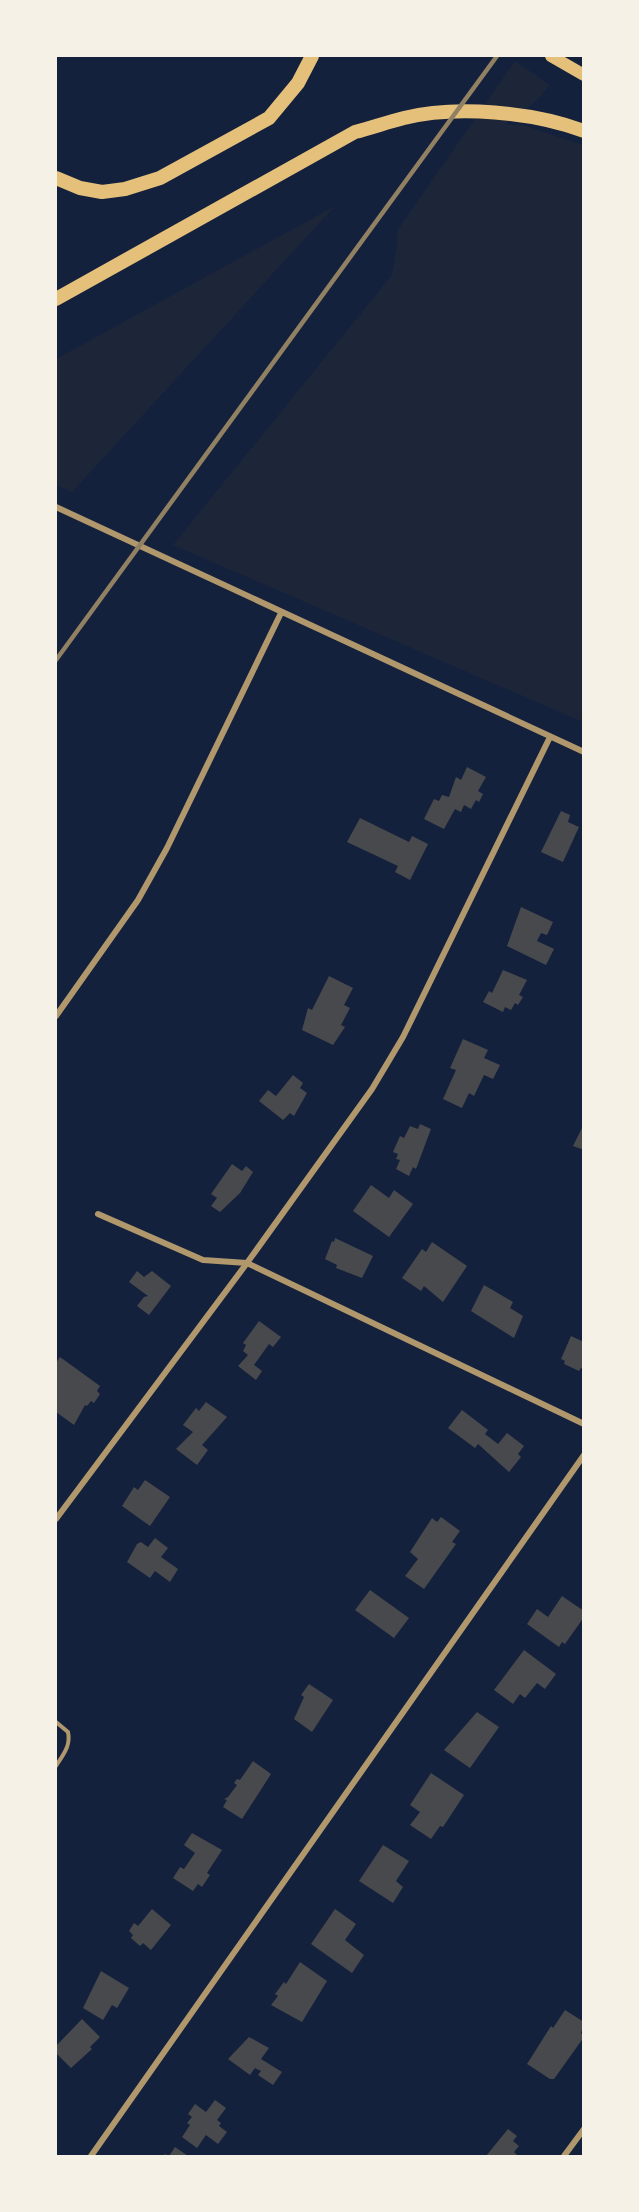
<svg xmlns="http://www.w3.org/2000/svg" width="639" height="2212" viewBox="0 0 639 2212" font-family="'Exo 2',sans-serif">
<rect width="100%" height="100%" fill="#14213d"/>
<path fill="#1d2539" d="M515,61L550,85L534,103L505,125H523L583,145V722L173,545L392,275L398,240L397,231Z
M335,206L72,492L56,485V359Z"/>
<path fill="#48494c" d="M467,767L486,777L478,791L483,794L479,802L476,800L471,809L464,805L461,812L455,809L444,829L424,819L434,799L439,801L442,795L449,797L456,777L461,780Z
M561,811L570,815L568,822L579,827L563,862L541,852Z
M360,818L409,842L412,836L428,844L410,880L395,872L398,866L347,842Z
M521,907L553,922L547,935L541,933L537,941L554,949L546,965L507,946Z
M503,970L527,980L519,995L523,997L518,1005L515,1003L511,1010L505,1007L503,1012L483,1002L489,991L492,993Z
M329,976L353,988L344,1005L350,1008L341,1025L345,1027L333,1045L302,1030L308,1008L312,1010Z
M463,1039L488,1050L484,1058L500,1065L493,1079L484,1075L474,1096L469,1093L462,1108L443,1099L456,1070L450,1068Z
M293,1075L303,1083L300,1088L307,1093L294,1116L290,1113L283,1120L259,1101L268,1090L276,1096Z
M420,1124L431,1129L416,1169L413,1167L409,1176L396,1169L400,1160L396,1159L398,1154L393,1152L400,1136L404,1138L410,1126L418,1129Z
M584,1124V1150L573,1146Z
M232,1164L242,1171L246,1166L253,1172L240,1193L220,1212L211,1206L217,1198L211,1194Z
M371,1185L389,1198L394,1190L413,1204L389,1237L353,1211Z
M335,1238L373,1256L362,1278L336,1268L337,1265L325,1259L332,1241L334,1242Z
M432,1242L467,1266L443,1302L424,1286L421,1291L402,1278L422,1249L426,1252Z
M137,1271L144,1277L152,1271L171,1286L149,1315L137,1306L144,1297L148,1296L129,1282Z
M484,1285L513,1302L510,1308L523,1316L514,1338L471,1311Z
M259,1321L281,1337L273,1347L269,1344L254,1365L262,1371L256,1380L238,1366L248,1355L243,1351L246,1345L243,1343Z
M571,1336L584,1342V1369L581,1368L579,1371L564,1364L565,1361L561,1359Z
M60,1357L100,1386L97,1391L100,1394L94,1403L91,1401L87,1406L85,1405L74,1425L56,1412V1363Z
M206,1402L227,1417L202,1445L208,1450L197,1465L176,1449L193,1432L183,1425L196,1408L199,1411Z
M462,1410L488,1430L485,1434L498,1444L507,1433L524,1446L518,1454L521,1457L509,1472L478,1444L475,1448L448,1428Z
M145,1480L170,1497L150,1526L122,1506L134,1487L138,1490Z
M441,1517L460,1531L452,1542L456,1544L424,1589L405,1576L418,1559L410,1552L432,1518L437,1522Z
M155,1538L168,1548L161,1557L178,1569L170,1582L155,1571L150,1578L127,1562L137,1544L141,1542L148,1547Z
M370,1590L409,1618L394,1638L355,1610Z
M562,1596L584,1611V1617L565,1644L562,1642L559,1647L527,1624L537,1609L548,1617Z
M524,1650L556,1674L545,1689L537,1683L525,1698L520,1694L513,1704L494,1690Z
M309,1684L333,1700L312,1732L294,1719L304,1697L301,1695Z
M477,1712L499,1727L470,1768L444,1750Z
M253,1761L271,1774L242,1819L223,1807L227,1800L224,1799L228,1797L237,1785L234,1783L237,1779L240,1780Z
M431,1773L464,1795L443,1827L440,1826L431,1839L410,1825L420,1812L410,1805Z
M192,1833L222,1850L207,1873L210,1875L202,1887L198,1884L193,1891L173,1878L180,1867L184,1869L195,1853L184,1845Z
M383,1845L409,1861L396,1881L403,1887L393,1903L359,1881Z
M152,1909L171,1925L151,1950L143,1943L140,1946L131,1938L133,1935L129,1931L134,1923L138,1926Z
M335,1909L356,1924L345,1940L364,1955L352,1973L311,1944Z
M300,1962L327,1981L302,2022L271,2005L278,1996L275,1994L284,1982L286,1984Z
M101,1971L129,1988L117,2008L112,2005L103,2020L83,2008Z
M565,2010L584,2022L581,2033L584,2037L554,2079H550L527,2064L551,2026L553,2028Z
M82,2019L100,2037L90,2047L92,2049L71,2068L56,2053V2046Z
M249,2037L269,2048L261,2059L282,2072L273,2085L258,2075L261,2071L255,2068L250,2075L228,2059Z
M215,2100L226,2108L217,2120L221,2123L219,2126L227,2132L218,2144L206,2135L197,2148L182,2137L190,2125L187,2123L192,2117L188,2114L195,2104L206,2112Z
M508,2129L517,2136L513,2141L519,2146L514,2152L518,2156H486Z
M175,2147L188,2156H163L165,2154L169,2156Z"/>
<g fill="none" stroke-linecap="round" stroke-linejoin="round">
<path stroke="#b1986c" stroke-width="4" d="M56,1722L68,1732C71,1746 63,1755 56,1766"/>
<path stroke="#b1986c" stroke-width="6" d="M56,507L584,752
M56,1016L138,900L167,848L281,613
M98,1214L203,1260L247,1263L584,1424
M56,1519L247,1263L372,1089L403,1037L550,737
M91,2156L584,1455
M564,2156L584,2129"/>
<path stroke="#e5c07b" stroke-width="12" d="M551,56L584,75"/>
<path stroke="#e5c07b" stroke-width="14" d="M56,178L80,188L102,192L125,189L160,178L269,118L298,83L312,56
M56,299L355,132C371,128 388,122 404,118C457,105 533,112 584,131"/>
<path stroke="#918062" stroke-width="4.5" d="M56,660L497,56"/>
</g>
<rect width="639" height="2212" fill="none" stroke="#f6f1e7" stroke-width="114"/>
</svg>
